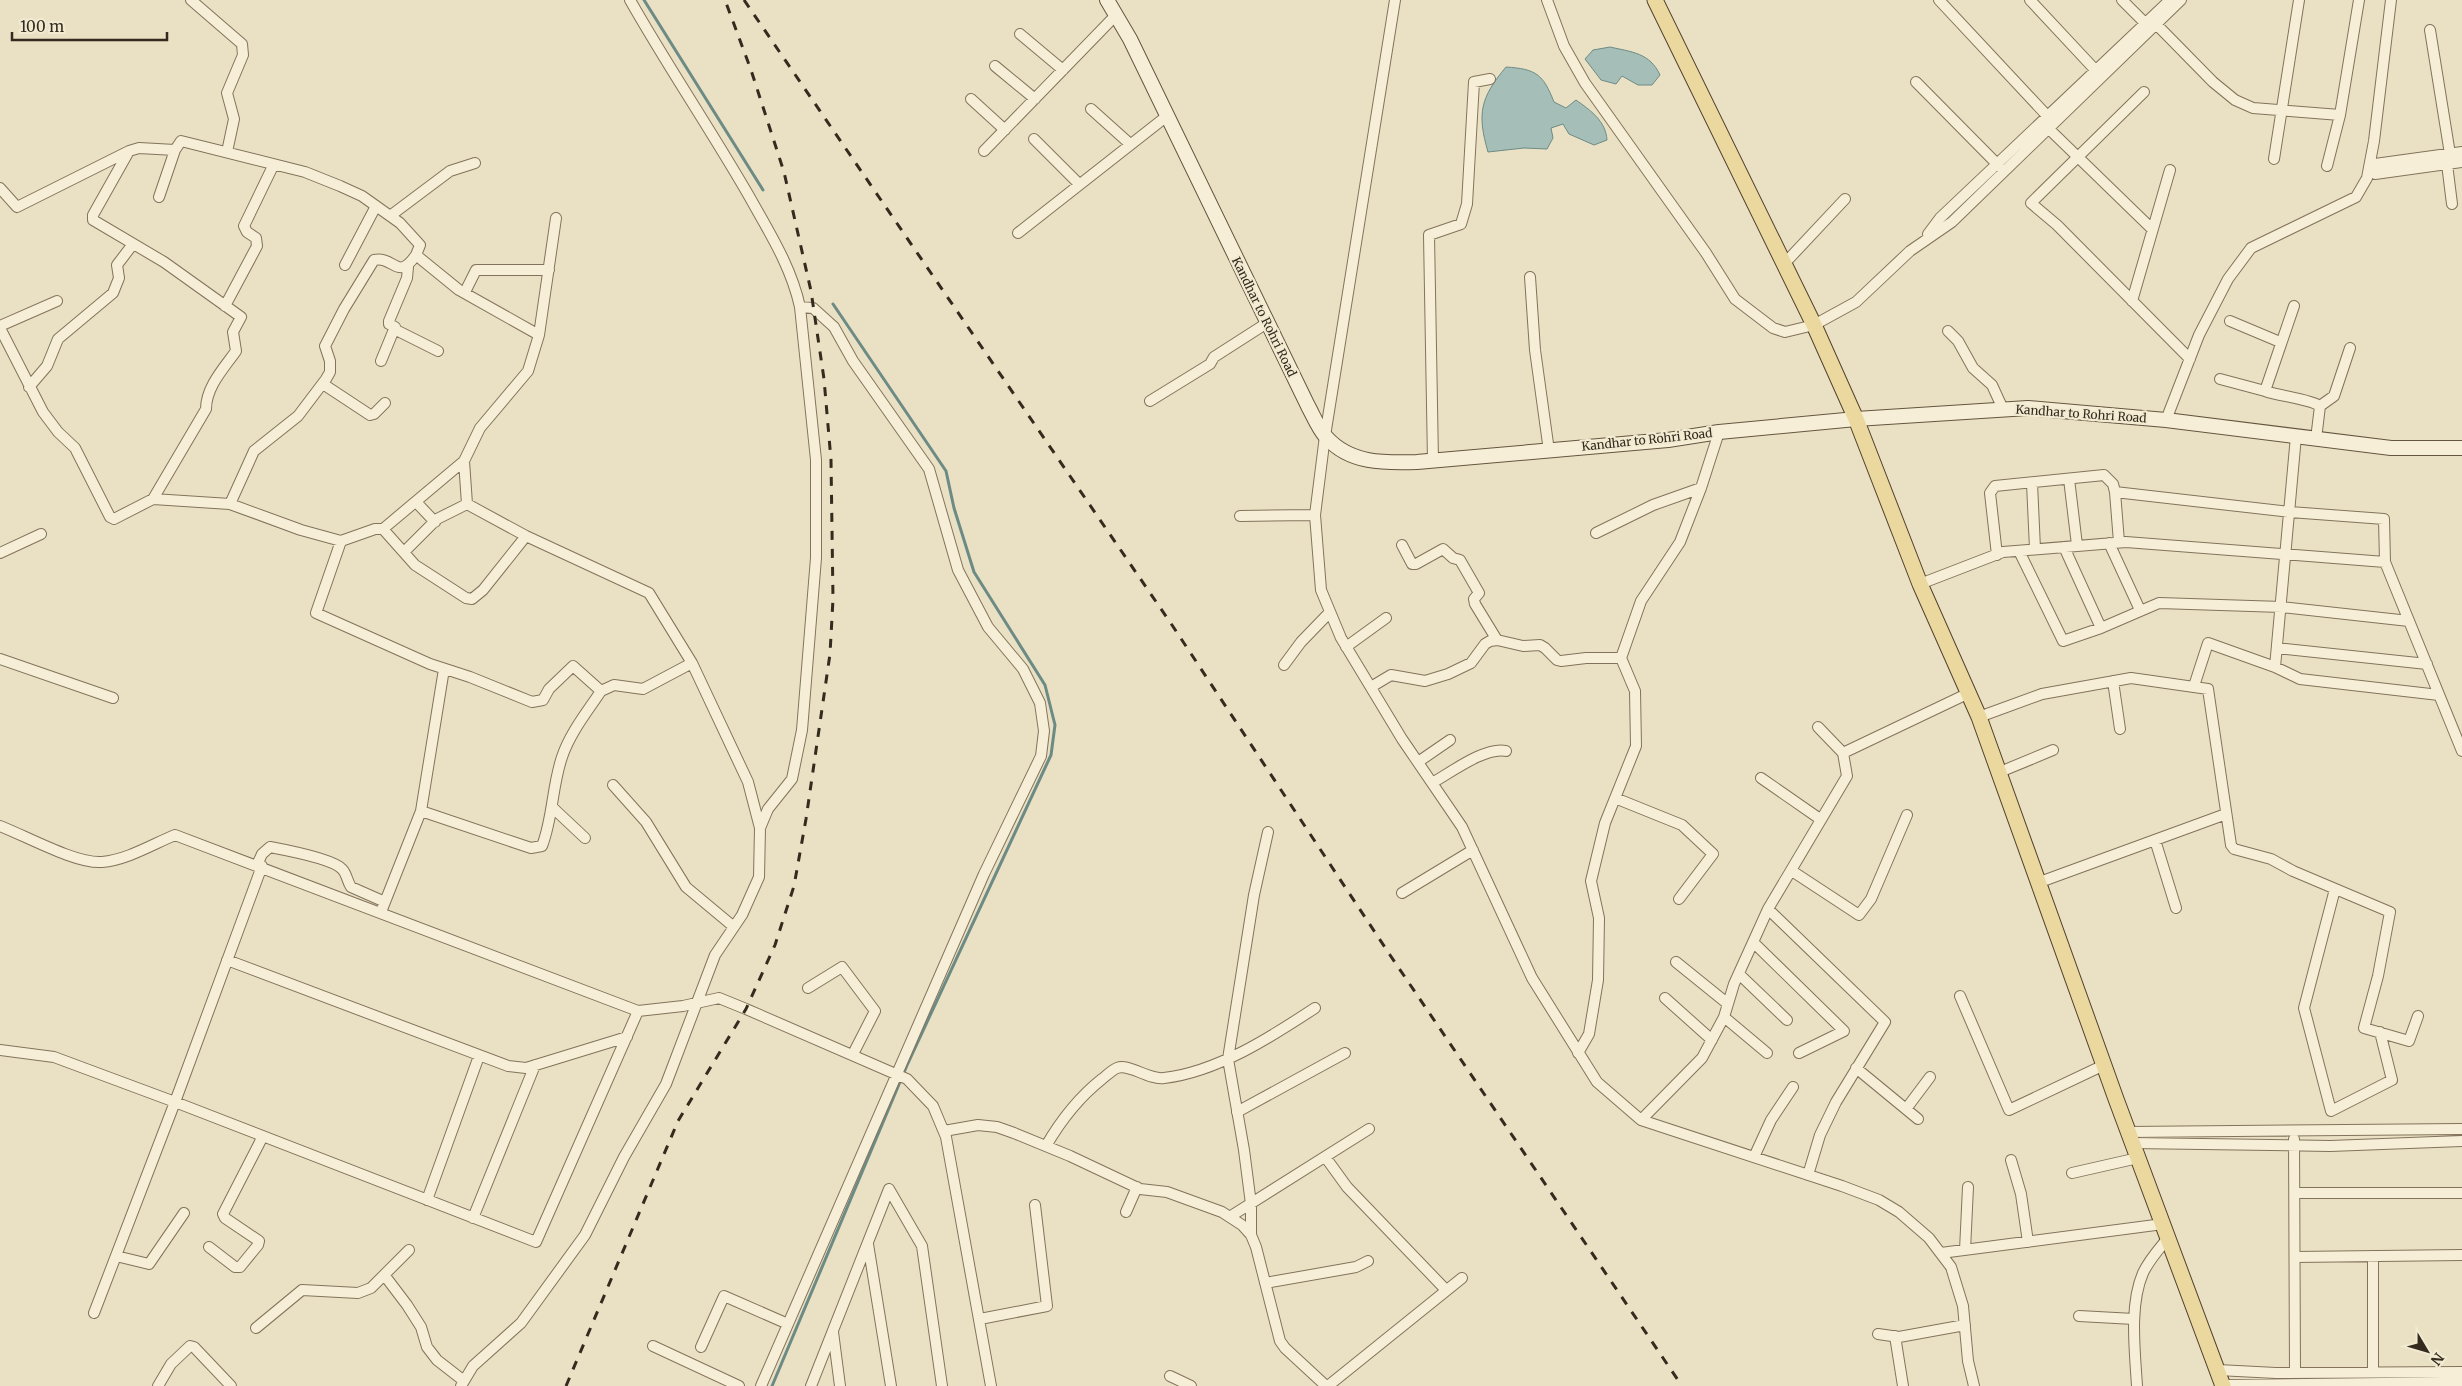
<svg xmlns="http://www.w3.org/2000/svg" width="2462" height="1386" viewBox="0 0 2462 1386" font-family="Merriweather,serif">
<rect width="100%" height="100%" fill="#eae1c4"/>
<path fill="#a5beb8" stroke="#6d8b85" d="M1610,47C1632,52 1650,53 1660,75L1652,85H1638L1622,76L1616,84L1601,80L1585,59L1593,50Z
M1506,67C1536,69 1543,74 1554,102L1566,108L1576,100C1590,110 1606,121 1607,140L1594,145L1569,134L1563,124L1551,128L1553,138L1547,149L1524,148L1488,152C1477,114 1480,98 1506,67Z"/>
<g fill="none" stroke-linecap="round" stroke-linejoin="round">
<path stroke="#6d8b85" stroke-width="3" d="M644,0L763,190
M772,1386L908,1063L1051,755L1055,725L1045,685L974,572L954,508L946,471L833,304"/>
<g stroke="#83735c" stroke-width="12">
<path id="street" d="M191,0L242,44L243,55L227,93L234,119L227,152
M630,0C668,67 711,130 749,196C769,232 791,266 800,307L813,308L834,327L853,361L929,469L958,570L988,627L1023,669L1040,703L1044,731L1041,756L984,874L761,1386
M1395,0L1325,436L1315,515L1321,590L1341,638L1402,739L1462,827L1532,978L1597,1082L1641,1120L1842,1186L1879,1200L1899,1212L1929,1238L1951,1267L1963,1306L1968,1361L1974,1386
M1547,0L1564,46L1585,83L1706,253L1735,299L1773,328L1785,332L1814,325L1856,302L1910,251L1952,222L2181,0
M1939,0L2052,121
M2030,0L2100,75
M2122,0L2147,25
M2157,25L2213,82L2235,100L2253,108L2340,115
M2430,30L2450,154
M1020,34L1063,70
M995,66L1035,99
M1916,82L2002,169
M2144,92L2031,203L2057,225L2190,359
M971,99L1005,130
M1091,109L1130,144
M2049,129L2152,229
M1034,139L1079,184
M129,151L93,215V220L164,262L241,317L233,332L236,351C224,368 206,387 206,409L153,499
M984,151L1116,15
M2462,152L2375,164V174L2462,162
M2274,159L2299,0
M2447,164L2452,204
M2327,166L2340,115L2359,0
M0,188L17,207L129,151L139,148L175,150L181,141L305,172L340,186L362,196L400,223L420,245L416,255L459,290L539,335
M159,197L175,150
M390,216L450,171L475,163
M1018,233L1167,116
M1928,234L1940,218L2170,0
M1784,264L1845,199
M345,265L376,206
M1530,277L1535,350L1549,451
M465,292L476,270H549
M2132,301L2170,170
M225,306L257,246L256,238L247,232L244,226L273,166
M2294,306L2265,391C2279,396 2310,399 2320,406L2316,439
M2230,321L2280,342
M0,326L57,301
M0,328L43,412L58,432L75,448L110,517L114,519L153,499L230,504L301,530L341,541L375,529H383L464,461
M394,329L438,351
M1948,331L1958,341L1973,368L1992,385L2003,409
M381,361L395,327L389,324V321L407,278L408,267
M2220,379L2265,391
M323,384L370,415L374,414L385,403
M29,387L47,366L58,339L113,293L119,278L117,265L133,244
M1150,401L1210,364L1214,357L1267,323
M2320,406L2334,396L2350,348
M2166,420L2199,335L2228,279L2251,248L2356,197L2367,178L2374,141L2391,0
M1433,461L1429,235L1461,224L1467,204L1474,82L1490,79
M2069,479L2077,545
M2032,483L2035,549
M2115,492L2290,512L2384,519L2385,562L2462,751
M416,502L435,522
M230,504L254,451L298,416L326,379L330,372V361L325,346L344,309L374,260C395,256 397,282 416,255
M1240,516L1315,515
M383,529L415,565L466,598L472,599L483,590L526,536
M1596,533L1653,505L1701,488
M341,541L316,613L430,664L470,677L532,702L543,700L549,689L573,666L601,691L614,685L643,689L692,663
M2109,543L2140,610
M1402,545L1412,564H1416L1443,549L1453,558L1460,560L1479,593L1474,599L1475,604L1497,640
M2064,547L2101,628
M2019,551L2063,641L2101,628L2159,603L2282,607L2409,621
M404,552L437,519L467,504
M0,553L41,534
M1997,555L1990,493L1995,486L2104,475L2113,484L2115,492L2119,542
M1920,584L2003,552L2126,542L2385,562
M1346,647L1386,618
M2277,648L2427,664
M0,659L113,698
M1284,665L1301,642L1330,612
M2275,667L2296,436
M2113,681L2120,729
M2194,686L2208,643L2275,667L2300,679L2439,695
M1371,687L1391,675L1425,681L1448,674L1471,663L1485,644L1490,641L1497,640L1523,646L1540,645L1545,648L1557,660L1561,661L1586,658H1621
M1979,717L2042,694L2131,678L2208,689L2231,845L2234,849L2271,859L2293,871L2390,912L2378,976L2364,1028L2409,1041L2418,1016
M1843,753L1969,693
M1418,762L1450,740
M2000,772L2053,750
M1761,778L1820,819
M1432,783C1450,773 1486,746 1506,751
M613,785L646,822L686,887L734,927
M1615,798L1682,825L1713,854L1679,899
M552,807L585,838
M421,811L516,843L531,848L542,846C553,818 552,786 562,757C570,733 587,712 601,691
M0,826C26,836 76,864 102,862C127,860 153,844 175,835L638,1011L683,1006L719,998L746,1009L907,1079L933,1106L946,1137L991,1386
M760,828L768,809L792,779L802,730L816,558V460L800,307
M2155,840L2176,908
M257,865L262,854L270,847C286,850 333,859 342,869C347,874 347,881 351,887L385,902
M1792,871L1859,915L1871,899L1907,815
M2040,882L2226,814
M2335,889L2304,1008L2331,1111L2392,1080L2380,1032
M1402,893L1473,850
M1768,909L1885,1022L1836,1102L1820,1135L1808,1175
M381,912L421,811L444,669
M1753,942L1844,1031L1799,1053
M227,960L508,1066L526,1068L627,1037
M1676,962L1728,1004
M1739,974L1787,1020
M808,988L842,967L875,1011L853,1054
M1960,996L2009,1110L2104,1065
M1665,998L1712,1040
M1724,1017L1767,1053
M0,1050L54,1057L175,1102L536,1242L638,1011
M1578,1053L1589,1034L1598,980L1599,918L1591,881L1605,823L1636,746L1635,691L1621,658L1641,601L1680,542L1701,488L1719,432
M1856,1068L1918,1119
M1906,1109L1930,1077
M1237,1112L1345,1053
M1641,1120L1702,1058L1724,1017L1734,984L1768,909L1847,776L1843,753L1818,727
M944,1131L978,1125L997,1127L1014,1133L1070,1156L1140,1189L1167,1192L1222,1212L1242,1225L1251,1235L1256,1247L1280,1341L1285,1348L1326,1386
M2128,1132L2462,1129
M2294,1139L2295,1373
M2132,1143L2330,1146L2462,1141
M1046,1146C1061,1120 1078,1098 1102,1079C1106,1076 1112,1070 1117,1068C1129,1063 1148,1080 1164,1078C1217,1072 1271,1037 1315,1008
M1754,1157L1771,1120L1793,1087
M1326,1158L1347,1187L1446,1290
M2011,1160L2021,1194L2028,1242
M2072,1173L2138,1158
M889,1189L922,1246L942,1386
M2295,1193H2462
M427,1200L479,1056
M1126,1212L1137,1187
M1231,1216L1369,1129
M473,1218L535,1065
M1251,1235V1204L1244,1150L1228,1059L1254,895L1268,832
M868,1244L891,1386
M209,1247L235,1267H240L258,1245L259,1241L225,1218L223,1214L263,1136
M1965,1250L1968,1187
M1941,1253L2163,1224
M116,1256L149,1264L184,1213
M2295,1257L2462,1255
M385,1276L407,1305L421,1327L427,1347L437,1360L464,1381
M1265,1283L1356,1267L1368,1261
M94,1313L175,1102L262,866
M2079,1316L2134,1319
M980,1319L1047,1306L1035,1205
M256,1328L302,1290L358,1293L371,1288L409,1250
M833,1332L840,1386
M1878,1334L1899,1337L1965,1325
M1895,1336L1903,1386
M653,1346L739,1386
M701,1347L724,1296L788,1324
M2218,1370L2276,1373L2462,1372
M2373,1372V1256
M1170,1376L1191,1386
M2223,1385L2462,1382
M158,1386L171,1364L190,1346L194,1347L231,1386
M461,1386L473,1366L521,1323L585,1235L624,1157L666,1084L715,955L742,915L759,877L760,828L748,782L692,663L649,593L526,536L467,504L464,461L480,428L528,371L539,335L556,218
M811,1386L889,1189
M1328,1386L1462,1278
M2137,1386C2135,1352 2129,1305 2143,1273C2149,1260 2159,1249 2168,1238"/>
</g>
<g stroke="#65553f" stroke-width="16">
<path id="secondary" d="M1107,0L1130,39L1308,406C1313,415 1318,428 1326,437C1350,464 1384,463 1417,462L1668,440L1719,432L1856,419L2028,408L2166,420L2391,448H2462"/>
</g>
<g stroke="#514230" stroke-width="17">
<path id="primary" d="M1655,0L1814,325L1856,419L1920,584L1979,717L2116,1099L2223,1386"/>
</g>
<use href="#street" stroke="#f6eed6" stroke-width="10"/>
<use href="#secondary" stroke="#f6eed6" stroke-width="14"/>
<use href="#primary" stroke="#ebd89e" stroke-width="15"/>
<path stroke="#342b1e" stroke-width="3" stroke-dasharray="9 9" stroke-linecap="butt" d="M744,0L1172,625L1390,955L1682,1386
M566,1386L678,1121L746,1009L775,945L794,886L806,819L830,654L833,599L831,460L824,379L811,291L784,172L751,70L725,0"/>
</g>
<g text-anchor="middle" stroke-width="4.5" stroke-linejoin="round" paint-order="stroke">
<g font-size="12" fill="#342b1e" stroke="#f2ebd2">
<text transform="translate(1264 317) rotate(64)" y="4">Kandhar to Rohri Road</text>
<text transform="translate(2081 414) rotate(4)" y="4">Kandhar to Rohri Road</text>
<text transform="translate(1647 440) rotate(-6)" y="4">Kandhar to Rohri Road</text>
</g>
</g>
<g transform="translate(2427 1351) rotate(128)" stroke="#f2ebd2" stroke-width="4" paint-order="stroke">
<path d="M0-4L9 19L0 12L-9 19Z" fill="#342b1e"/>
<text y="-8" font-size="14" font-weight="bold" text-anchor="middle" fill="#342b1e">N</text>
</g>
<path d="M12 32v8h155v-8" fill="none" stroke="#342b1e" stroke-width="2.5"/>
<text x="20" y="32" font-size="15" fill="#342b1e" stroke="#f2ebd2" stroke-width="4" paint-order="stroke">100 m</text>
</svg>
